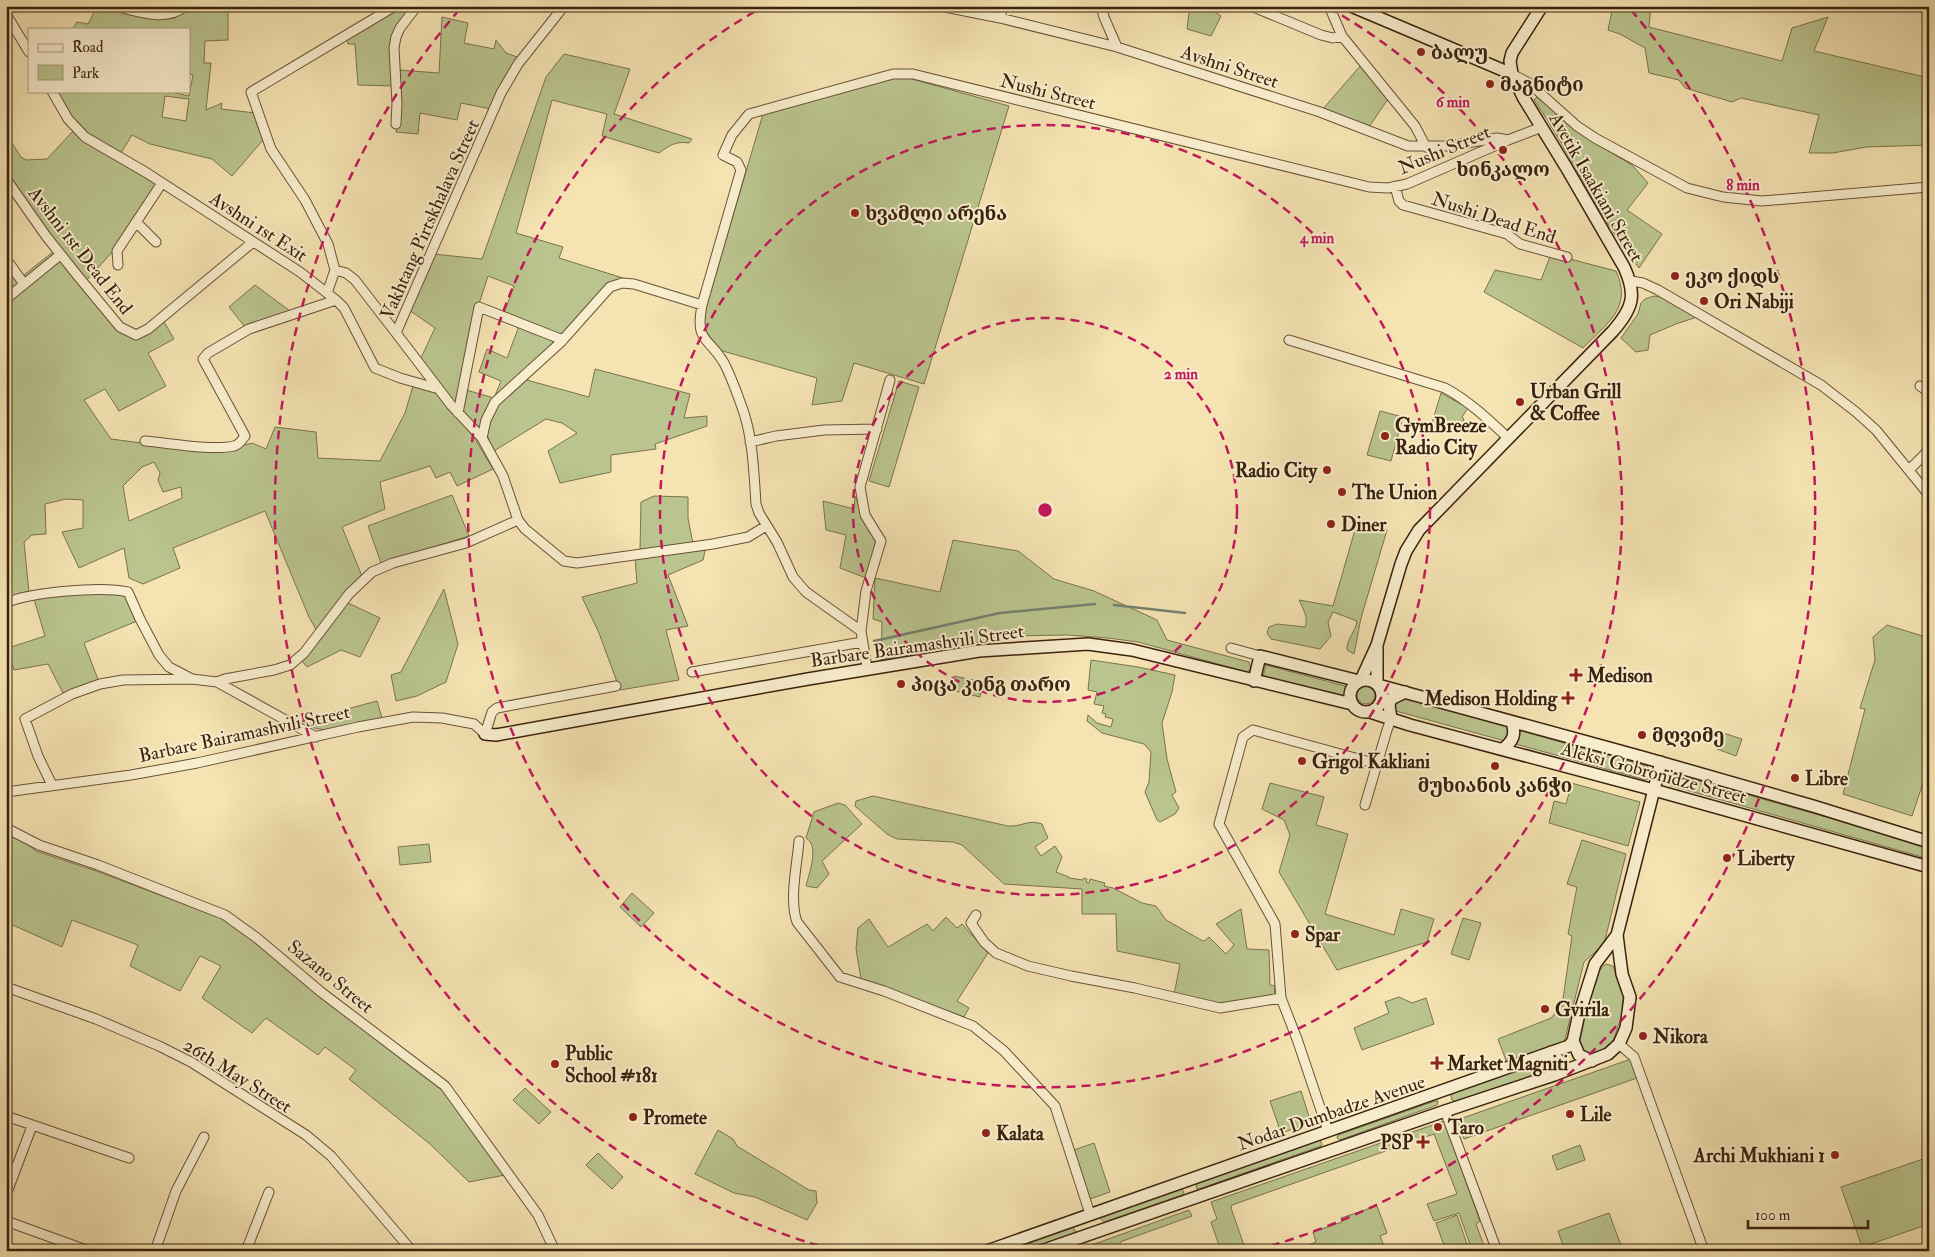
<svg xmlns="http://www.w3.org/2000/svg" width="1935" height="1257" viewBox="0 0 1935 1257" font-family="'IM FELL Double Pica','Noto Serif Georgian',serif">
<rect width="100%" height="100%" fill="#f5e3b2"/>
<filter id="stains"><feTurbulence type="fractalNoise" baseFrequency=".004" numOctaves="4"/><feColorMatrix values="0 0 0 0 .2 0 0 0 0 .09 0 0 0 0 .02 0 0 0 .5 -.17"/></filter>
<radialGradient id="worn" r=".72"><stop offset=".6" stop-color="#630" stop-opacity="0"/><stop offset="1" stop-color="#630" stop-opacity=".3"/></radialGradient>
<path fill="#bac48e" stroke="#7a734e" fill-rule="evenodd" d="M188,6H228V40L205,41L204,63H211L206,110L222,103L221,109L256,113L263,140L232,176L212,159L150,144L132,135L121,153L89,136L71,118L55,91H166L189,96L193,75L189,74V29H72L77,22L88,24L97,7L168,19L175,18ZM165,96L189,99L186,121L162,117Z
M401,6H414L398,27L394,86L358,85L355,44H348L346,38Z
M1194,6H1217L1215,12L1221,16L1211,36L1187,29L1189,13Z
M1613,6H1651L1649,27L1782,61L1792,28L1828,17L1814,51L1929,78V145L1866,147L1833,153H1809L1819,115L1741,98L1732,102L1685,88L1679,80L1649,73L1645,48L1620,34L1608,30Z
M442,17L468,23L464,43L494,49L496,40L506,53L520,58L491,109L461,103L457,120L420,113L418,134L396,132L398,125V70L439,73Z
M564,54L630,69L614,114L692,139L689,143C676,141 670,145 659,153L602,136L607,114L552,100L516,233L563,247L559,258L623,278L562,337L504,313L514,286L488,276L475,316L456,407L420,360L435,328L409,310L433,254L482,259L546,77Z
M1361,65L1388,99L1369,127L1322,110Z
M901,76L1009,106L924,384L854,363L842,401L812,405L817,378L719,350L707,336L702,321L763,114Z
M1537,97L1590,140L1632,165L1648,183L1627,210L1662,234L1639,268C1598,218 1571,153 1534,100Z
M74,130L158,185L114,250L86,281L36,216L6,173V134L21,157L26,160L47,159Z
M54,251L136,338L163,320L174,339L148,353L166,386L119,411L105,389L84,400L111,439L165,446L238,447L252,443L266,449L275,427L316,432L318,458L380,461L405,413L413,386L439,394L472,434L493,469L457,486L450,472L436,478L430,466L380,482L385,509L342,527L362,576L352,585L317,631L309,617L265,511L173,548L180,568L143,584L129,578L124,548L79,568L62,532L83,528V500L66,499L45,504L46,534L32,535L24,542L29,593L6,599V262L19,279ZM154,462L160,473L158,480L163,492L181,487L182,498L129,521L123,486L142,467Z
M1551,254L1616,271C1633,308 1607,323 1583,348L1484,292L1495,270L1541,280Z
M255,285L290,311L245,327L229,307Z
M1654,296L1660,297L1697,317L1676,324L1650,335L1648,350L1636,352L1621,338L1638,314L1641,303L1645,299Z
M519,326L553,341V346L505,388L480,429L461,412L463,389L494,398L501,381L479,372L487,349L507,358Z
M595,369L690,394L684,418L707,416V426L655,444L656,449L611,455V472L560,483L548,451L577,433L562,423L546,419L494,451C491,445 486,436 487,429C489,408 509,393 523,379L589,397Z
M899,381L919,387L889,487L869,481Z
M1441,393L1468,408L1462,417L1464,419L1460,431L1432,423Z
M1380,411L1403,417L1391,461L1367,455Z
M452,495L469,536L381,563L368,526Z
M654,496L688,497V518L693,544L640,551L641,502Z
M855,496L876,541L866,578L840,568L846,535L826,530L823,501L854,509Z
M1357,523L1384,528L1387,530L1361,618L1354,654L1347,650C1346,640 1356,631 1357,621L1333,612L1328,622L1331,636L1320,649L1271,639L1267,633L1269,627L1277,624L1305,627C1309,618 1303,609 1299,600L1333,606Z
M953,540L1018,551L1054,579L1094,591L1157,620L1167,640L1249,662L1251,669L1247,672L1138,642L1108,638L1068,635L1014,636L881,660L882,622L873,619L875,578L940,592Z
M706,547L703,560L668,575L688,626L666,630L679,680L620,690L599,633L582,597L637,583L635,558Z
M444,589L458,644L446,682L417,696L396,701L391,675L401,672Z
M96,591L117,593L127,597L137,621L84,643L99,682L63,693L48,664L14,670L8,648L45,636L34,599Z
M346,602L380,618L360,657L341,650L307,667L301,660L324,635Z
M1887,625L1929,638V765L1912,816L1843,794L1865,709L1860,708L1875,660L1873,637Z
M1091,660L1138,667L1175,675L1172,692L1162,723L1167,759L1176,792L1172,795L1179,808L1175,814L1160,822L1157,820L1145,792L1149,782L1151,752L1144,744L1102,733L1087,721L1088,715L1097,723L1111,727L1113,719L1105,717L1106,714L1102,713L1104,706L1094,704L1097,692L1088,690Z
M1266,665L1345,686L1346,694L1342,697L1263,676Z
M954,676L983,682L980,697L951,690Z
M1357 695a9 9 0 1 1 18 0a9 9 0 1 1-18 0Z
M1400,697L1647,766L1651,771L1650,777L1646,780L1396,711L1393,707Z
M377,701L382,718L326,730L314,728L302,721Z
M1723,733L1742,739L1736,756L1717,749Z
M1674,774L1929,846V859L1669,785L1666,777Z
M1564,781L1640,802L1628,846L1549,823L1554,801L1566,804L1570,790L1563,783Z
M1270,783L1324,797L1316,825L1348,834L1325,914L1394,935L1401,909L1434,919L1427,942L1337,970L1279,872L1290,835L1284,820L1262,809Z
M873,796L1008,826C1022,827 1028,819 1042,824L1048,838L1035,847L1041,856L1055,846L1062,857L1056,872L1069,877V878L1083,880L1084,878L1087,879L1086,882L1089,883L1090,879L1105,883L1104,886L1113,888L1142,903L1156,906L1166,920L1201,940L1204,941L1209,937L1226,954L1234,945L1216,924L1241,909L1247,949L1269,950L1270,985L1275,986L1274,995L1221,1005L1174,995L1180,964L1117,951L1116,914H1082V889L1004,884L962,845L953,842L897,839L887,834L855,806L856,801Z
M838,803L845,805L862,824L822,861L829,874L817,888L806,886C809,873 820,846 806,838L814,812Z
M6,827L36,851L99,872L223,919L261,944L444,1090L505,1175L469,1182L430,1144L349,1079L356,1070L325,1047L318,1055L266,1018L252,1033L202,998L221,966L200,956L180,991L130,966L138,945L72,920L62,947L6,922Z
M1582,840L1626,854L1604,944L1584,962L1564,1043L1507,1063L1498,1039L1551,1018L1562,1006L1572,936L1568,934L1577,887L1567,884Z
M429,844L431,862L400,865L398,847Z
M632,893L654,913L641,927L620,907Z
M946,917L957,928L962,924L988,953L957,1001L969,1008L964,1017L861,979L856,949L858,928L869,919L888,947L927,924L933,931Z
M1463,918L1481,923L1469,960L1451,954Z
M1606,964L1613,966L1624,992L1622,1015L1613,1041L1605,1050L1588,1054L1581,1050L1579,1044C1583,1027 1591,972 1606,964Z
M1399,997L1412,1003L1426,998L1434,1024L1362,1050L1354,1028L1389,1013L1385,1002Z
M1548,1058H1553L1556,1063L1551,1070L1458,1103L1452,1100L1451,1096L1453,1091Z
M1631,1059L1637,1078L1464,1139L1457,1120Z
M525,1088L551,1112L539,1124L513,1100Z
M1301,1091L1311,1123L1281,1133L1270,1101Z
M1435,1101H1438L1437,1105L1340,1140L1337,1138L1338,1135Z
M1444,1121L1480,1221L1476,1224L1484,1246L1472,1250L1459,1213L1434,1221L1427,1204L1457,1194L1434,1134L1232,1205L1231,1208L1246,1251H1221L1211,1222L1217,1219L1211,1202Z
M718,1130L733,1139L737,1146L809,1190L816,1191L817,1203L807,1220L755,1197L734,1193L695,1174Z
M1320,1140L1322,1144L1321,1146L1199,1189L1196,1188L1197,1183Z
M1094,1143L1110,1192L1090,1199L1074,1150Z
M1580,1145L1585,1160L1557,1170L1552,1156Z
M598,1153L623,1177L612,1189L586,1165Z
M1926,1158L1929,1164V1224L1862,1247L1841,1187Z
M1182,1189L1184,1193L1183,1195L1104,1222L1100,1218L1101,1216Z
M1377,1206L1387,1233L1380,1236L1386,1251H1306L1304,1247L1316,1242L1313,1232L1342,1222L1341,1218Z
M1189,1210L1192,1216L1120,1242L1121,1249L1115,1251H1075Z
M1609,1213L1623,1251H1565L1558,1231Z
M1457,1215L1469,1250L1446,1251L1436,1223Z
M1072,1226L1076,1232L1074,1235L1028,1251H1002Z"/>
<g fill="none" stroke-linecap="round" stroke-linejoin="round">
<path stroke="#75806f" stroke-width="2.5" d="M1114,605L1185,613
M874,641L1000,613L1095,604"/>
<g stroke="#695236" stroke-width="11">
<path id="street" d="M114,6C137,11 166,23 185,6
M564,6L518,64L501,93L396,333L451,405L482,438L503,476L518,520L525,529L564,561L577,563L713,544L748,537L766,526
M940,6L1000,18L1117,47L1320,112L1408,146H1449L1497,138L1508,140
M1101,6L1104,17L1117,47
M1251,6L1321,35L1333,38L1342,36
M1329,6L1342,36L1415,126L1426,147
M6,14L29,52
M1000,18L1003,6
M1512,74L1529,83L1577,126L1595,138L1687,188L1723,197L1762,201L1929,187
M52,91L68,119L85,137L147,173L300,272L336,300L344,308L375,368L400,378L439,389
M396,124L397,103L394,48L396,37L400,28L417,6
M6,179L46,236L77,275L120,327L136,335L148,329L253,242
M1395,186L1399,201L1403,205L1507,234L1520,244L1567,257
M136,222L156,242
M6,259L24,284
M118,265L117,251L162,183
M335,270L346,273L355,280L396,333
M1631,281L1643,283L1658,290L1821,385L1856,412L1876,430L1929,495
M327,293L335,270L328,244L305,200L271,149L251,92L395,6
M6,299L60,255
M1289,340L1445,388C1469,401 1488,419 1508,438
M1920,386L1929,392
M458,413L479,307L563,340
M482,438L486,420L495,402L560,343L610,287L622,283L634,284L702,305
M145,441C169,443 212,451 234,446C239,445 242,440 245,436L203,359L208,353L249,329L336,300
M750,442L776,436L824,430L877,429
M1909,470L1929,450
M6,603C30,592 102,586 128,592L140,619L159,655L169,667L192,679
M861,631L806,592L793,577L777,542L759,513L756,504C754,474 753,441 744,413C738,396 732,378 724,363C708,336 695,343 702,305L741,170L737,162L723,155L732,135L749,114L893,74H913L1369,187L1388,188L1407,184L1508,140L1542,127
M1231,648L1260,656
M867,668L861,631L866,591L881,541L865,515L860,487L890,380
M692,672L862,642
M217,682L316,737
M52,785L38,756L25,719L72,694L100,684L123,680L192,679L217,682L225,679L274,670L290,665L304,653L349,594L372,572L393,563L466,543L518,520
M6,792L131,775L197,763L358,727L413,717L442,718L474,724L485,734L492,712L497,708L616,686
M1365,805L1387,730L1391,719
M6,828L39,845L98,865L225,915L257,938L321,992L445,1086L538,1215L555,1251
M799,841C797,865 789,900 797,922L840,977L884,991L973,1026L1004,1051L1055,1106L1090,1214
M976,915L971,923L984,942L996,953L1028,966L1071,976L1135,988L1220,1008L1281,998L1275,924L1219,824L1243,737L1253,730L1377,764
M6,987L96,1019L159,1046L191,1062L306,1135L331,1156L412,1251
M1281,998L1297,1039L1328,1131
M1619,1044L1634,1057L1704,1251
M1445,1111L1497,1251
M6,1116L129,1158
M6,1195L32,1126
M6,1221L89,1251
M155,1251L176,1191L204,1137
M246,1251L269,1192"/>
</g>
<g stroke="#3a220d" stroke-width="14">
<path id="secondary" d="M1351,6L1512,74
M1350 696a16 16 0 1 1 32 0a16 16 0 1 1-32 0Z
M1361,680L1377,645L1401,564L1406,551L1419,530L1613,331C1633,308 1637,295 1624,267L1566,167L1523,97L1512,74L1510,61L1512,53L1542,6
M1254,681L1260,656L1359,681
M1377,684V648
M1378,685L1642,757L1813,806L1929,842
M1370,712L1410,725L1654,790L1929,867
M1391,719L1389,705L1391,699L1405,692
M485,734L496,735L808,679L979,651L1088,644L1132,650L1352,704
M1503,749C1513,741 1516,735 1512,722
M1573,1041L1579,1055L1592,1061
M1551,1052L1559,1061V1067L1554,1075
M987,1251L1569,1046L1573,1041L1578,1018L1595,964L1617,935
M1041,1251L1445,1111L1554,1075L1608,1054L1619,1044L1626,1028L1630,997L1622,974L1617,935L1661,762"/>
</g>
<use href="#street" stroke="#f8edcd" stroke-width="9"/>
<use href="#secondary" stroke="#f8edcd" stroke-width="11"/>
</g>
<g fill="none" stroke="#c2185b" stroke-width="2.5" stroke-dasharray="9 6">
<circle cx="1045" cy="510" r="192"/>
<circle cx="1045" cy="510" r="385"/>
<path d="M1329 8A577 577 0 1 1 761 8"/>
<path d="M833 1250A770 770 0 0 1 459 10M1631 10A770 770 0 0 1 1257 1250"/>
</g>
<g fill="#8f2418" stroke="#f8edcd" stroke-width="2">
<circle cx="1421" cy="52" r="5"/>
<circle cx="1490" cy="84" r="5"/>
<circle cx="1503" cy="150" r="5"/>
<circle cx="855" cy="213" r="5"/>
<circle cx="1675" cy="276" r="5"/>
<circle cx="1704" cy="301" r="5"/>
<circle cx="1520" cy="402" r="5"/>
<circle cx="1385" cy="436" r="5"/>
<circle cx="1327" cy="470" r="5"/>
<circle cx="1342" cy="492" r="5"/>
<circle cx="1331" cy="524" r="5"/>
<path d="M1573.5 667.5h5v5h5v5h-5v5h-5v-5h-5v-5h5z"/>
<circle cx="901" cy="684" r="5"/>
<path d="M1565.5 690.5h5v5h5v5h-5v5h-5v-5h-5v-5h5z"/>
<circle cx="1642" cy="735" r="5"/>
<circle cx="1302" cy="761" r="5"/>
<circle cx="1495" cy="766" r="5"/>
<circle cx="1795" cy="778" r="5"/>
<circle cx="1727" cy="858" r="5"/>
<circle cx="1295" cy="934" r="5"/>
<circle cx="1545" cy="1009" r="5"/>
<circle cx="1643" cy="1036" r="5"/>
<path d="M1434.5 1055.5h5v5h5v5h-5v5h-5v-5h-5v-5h5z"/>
<circle cx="555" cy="1064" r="5"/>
<circle cx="1570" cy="1114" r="5"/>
<circle cx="633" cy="1117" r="5"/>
<circle cx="1438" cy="1127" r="5"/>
<circle cx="986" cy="1133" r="5"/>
<path d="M1420.5 1134.5h5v5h5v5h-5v5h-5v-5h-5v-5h5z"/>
<circle cx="1835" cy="1155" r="5"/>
</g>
<g text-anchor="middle" stroke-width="4" stroke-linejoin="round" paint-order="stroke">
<g font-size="19" font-weight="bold" fill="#3a220d" stroke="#f8edcd" text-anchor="start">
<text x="1431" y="59">ბალუ</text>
<text x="1500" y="91">მაგნიტი</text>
<text x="1503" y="176" text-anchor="middle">ხინკალო</text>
<text x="865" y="220">ხვამლი არენა</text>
<text x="1685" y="283">ეკო ქიდს</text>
<text x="1714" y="308">Ori Nabiji</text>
<text x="1530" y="398">Urban Grill<tspan x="1530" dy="22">&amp; Coffee</tspan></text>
<text x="1395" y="432">GymBreeze<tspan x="1395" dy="22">Radio City</tspan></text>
<text x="1317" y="477" text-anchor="end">Radio City</text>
<text x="1352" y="499">The Union</text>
<text x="1341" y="531">Diner</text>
<text x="1587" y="682">Medison</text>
<text x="911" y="691">პიცა კინგ თარო</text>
<text x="1557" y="705" text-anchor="end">Medison Holding</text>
<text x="1652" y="742">მღვიმე</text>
<text x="1312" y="768">Grigol Kakliani</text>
<text x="1805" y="785">Libre</text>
<text x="1495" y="792" text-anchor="middle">მუხიანის კანჭი</text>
<text x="1737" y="865">Liberty</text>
<text x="1305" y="941">Spar</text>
<text x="1555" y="1016">Gvirila</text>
<text x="1653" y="1043">Nikora</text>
<text x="565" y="1060">Public<tspan x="565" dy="22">School #181</tspan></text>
<text x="1447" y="1070">Market Magniti</text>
<text x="1580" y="1121">Lile</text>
<text x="643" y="1124">Promete</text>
<text x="1448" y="1134">Taro</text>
<text x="996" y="1140">Kalata</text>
<text x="1413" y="1149" text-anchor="end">PSP</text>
<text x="1825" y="1162" text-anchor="end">Archi Mukhiani 1</text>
</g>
<g font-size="19" fill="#3a220d" stroke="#f8edcd">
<text transform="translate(1230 66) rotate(18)" y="7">Avshni Street</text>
<text transform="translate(1048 91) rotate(14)" y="7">Nushi Street</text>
<text transform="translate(1444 149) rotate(-23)" y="7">Nushi Street</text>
<text transform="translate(1597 187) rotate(60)" y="7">Avetik Isaakiani Street</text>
<text transform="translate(1494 217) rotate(18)" y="7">Nushi Dead End</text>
<text transform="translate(429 219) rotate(-66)" y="7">Vakhtang Pirtskhalava Street</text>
<text transform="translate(259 226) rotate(33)" y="7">Avshni 1st Exit</text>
<text transform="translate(81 250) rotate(52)" y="7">Avshni 1st Dead End</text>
<text transform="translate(917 645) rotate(-8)" y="7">Barbare Bairamashvili Street</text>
<text transform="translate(244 733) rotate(-12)" y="7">Barbare Bairamashvili Street</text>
<text transform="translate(1654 772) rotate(15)" y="7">Aleksi Gobronidze Street</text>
<text transform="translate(331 976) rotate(39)" y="7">Sazano Street</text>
<text transform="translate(238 1075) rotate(32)" y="7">26th May Street</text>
<text transform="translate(1331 1112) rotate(-19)" y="7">Nodar Dumbadze Avenue</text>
</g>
</g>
<circle cx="1045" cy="510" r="8" fill="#c2185b" stroke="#f8edcd" stroke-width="2.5"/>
<g font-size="15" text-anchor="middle" font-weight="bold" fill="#c2185b" stroke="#f8edcd" stroke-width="4" stroke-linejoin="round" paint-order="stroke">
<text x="1453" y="107">6 min</text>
<text x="1743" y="190">8 min</text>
<text x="1317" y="243">4 min</text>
<text x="1181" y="379">2 min</text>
</g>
<rect width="1935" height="1257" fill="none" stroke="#f5e3b2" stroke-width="25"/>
<rect x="8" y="8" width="1920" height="1242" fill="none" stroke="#3a220d" stroke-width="2.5"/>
<rect x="12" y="12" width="1910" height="1232" fill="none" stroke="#3a220d"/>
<rect x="28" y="28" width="162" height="65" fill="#f8edcd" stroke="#ac9c80"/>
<rect x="38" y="44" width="25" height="8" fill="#f8edcd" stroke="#ac9c80"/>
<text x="72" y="52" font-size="15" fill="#3a220d">Road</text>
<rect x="38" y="65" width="25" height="15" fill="#bac48e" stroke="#ac9c80"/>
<text x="72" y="78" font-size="15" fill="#3a220d">Park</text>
<path d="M1748 1220v8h120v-8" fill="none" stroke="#3a220d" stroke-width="2.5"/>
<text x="1755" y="1220" font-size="15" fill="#3a220d" stroke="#f8edcd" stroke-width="4" paint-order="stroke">100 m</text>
<rect width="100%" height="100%" filter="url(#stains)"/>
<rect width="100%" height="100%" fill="url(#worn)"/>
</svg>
